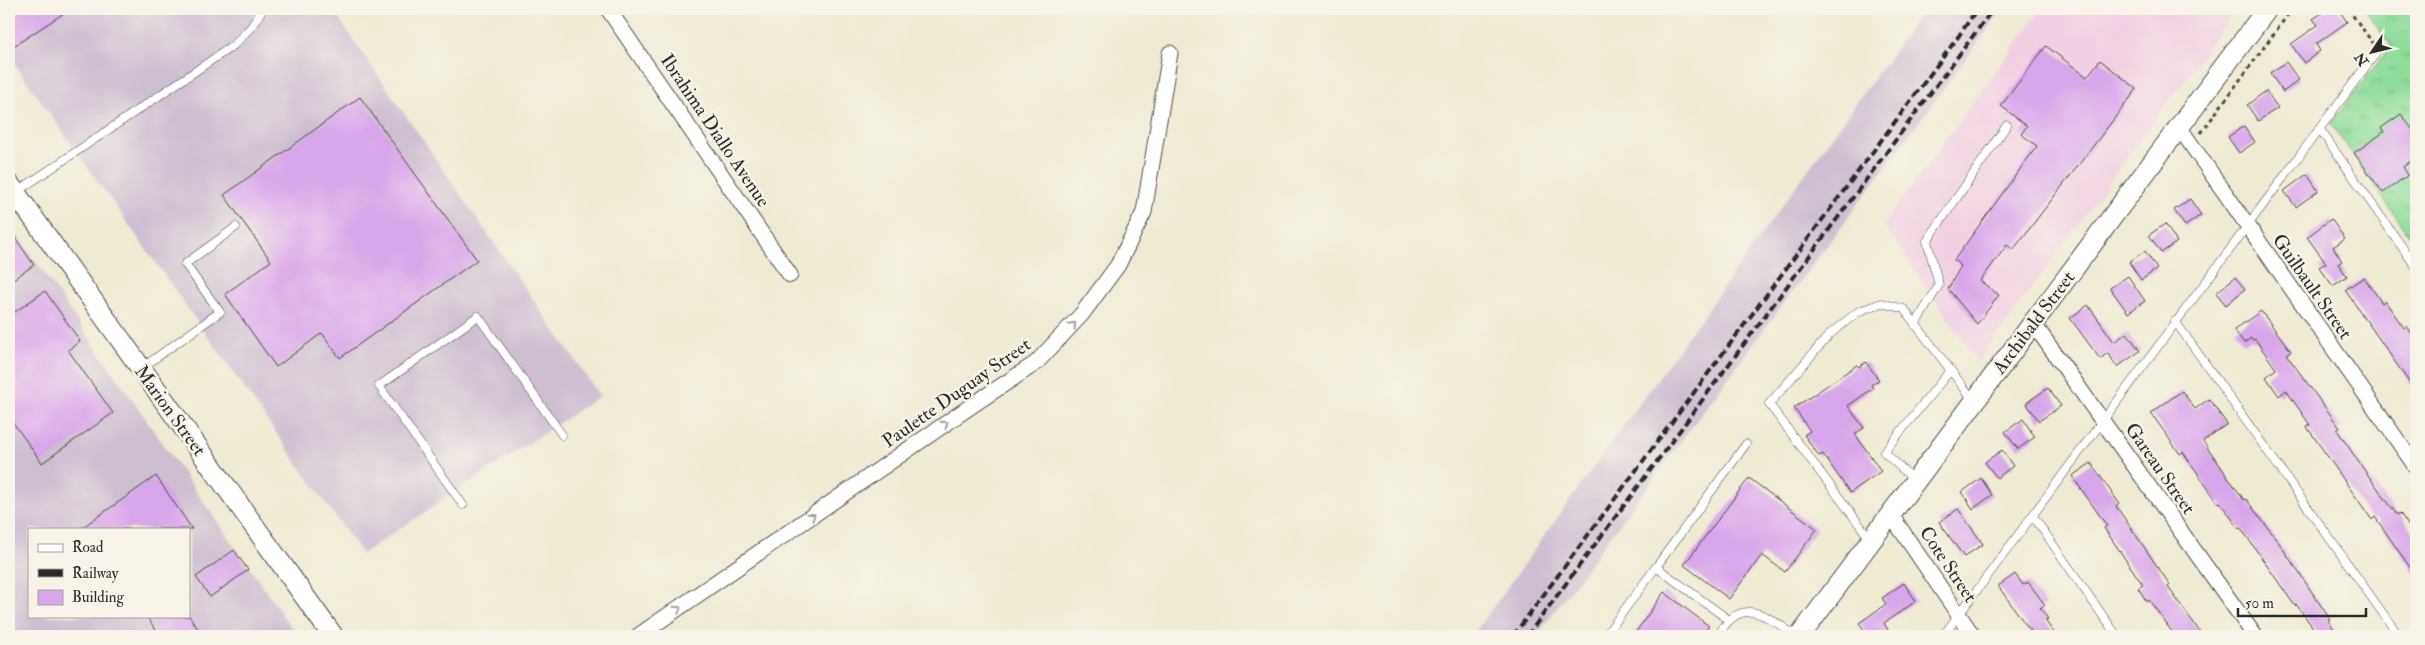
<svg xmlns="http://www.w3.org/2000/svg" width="2425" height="645" viewBox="0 0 2425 645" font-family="'IM FELL Double Pica',serif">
<defs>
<pattern id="grass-tufts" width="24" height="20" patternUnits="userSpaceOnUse" patternTransform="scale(1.25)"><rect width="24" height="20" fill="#8fdd9b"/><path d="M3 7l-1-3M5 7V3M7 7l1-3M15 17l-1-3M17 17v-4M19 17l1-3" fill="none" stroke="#7cbe86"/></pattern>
</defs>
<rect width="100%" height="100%" fill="#f7f3e8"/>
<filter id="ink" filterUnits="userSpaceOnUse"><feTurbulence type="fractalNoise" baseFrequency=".02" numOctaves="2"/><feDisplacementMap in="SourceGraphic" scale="10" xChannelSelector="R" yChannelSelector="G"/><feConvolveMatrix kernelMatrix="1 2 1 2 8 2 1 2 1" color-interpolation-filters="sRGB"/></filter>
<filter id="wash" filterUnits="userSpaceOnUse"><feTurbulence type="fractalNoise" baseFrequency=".0096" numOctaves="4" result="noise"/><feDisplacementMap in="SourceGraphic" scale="20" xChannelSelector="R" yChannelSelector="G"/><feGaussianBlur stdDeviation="1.12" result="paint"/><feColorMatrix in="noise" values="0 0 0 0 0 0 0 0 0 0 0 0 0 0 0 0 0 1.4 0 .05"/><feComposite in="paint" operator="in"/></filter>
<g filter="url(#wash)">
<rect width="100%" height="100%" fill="#efead3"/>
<path fill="#f1d0e3" d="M2042,9H2236L1978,361L1883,225Z"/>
<path fill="#cebed1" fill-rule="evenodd" d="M9,9H332L600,396L362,554L9,56Z
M1924,9H2003L1536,636H1472Z
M9,223L297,636H9ZM29,529H189V616H29Z"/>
<path fill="url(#grass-tufts)" stroke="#5d8463" d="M2365,9H2416V245L2331,123L2391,46Z"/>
<g id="blocks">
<path fill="#d8a6ea" d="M9,9H70L14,46L9,38Z
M2328,9H2338L2347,22L2316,44L2320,51L2304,63L2291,44L2318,25L2313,19Z
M2046,46L2087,77L2100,60L2137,89L2013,250L2007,245L1980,281L1999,295L1977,324L1948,289L1961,266L1954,260L2037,146L2021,134L2027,126L2001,106Z
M2286,62L2299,80L2283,92L2270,73Z
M2266,91L2278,108L2258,121L2247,105Z
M360,97L477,260L340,358L322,333L276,367L225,294L271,261L224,195Z
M2401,114L2416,134V157L2403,167L2408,175L2383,193L2354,153L2384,132L2381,128Z
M2244,126L2255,142L2239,153L2228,137Z
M2307,174L2318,191L2296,207L2284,191Z
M2190,199L2201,215L2185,226L2174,210Z
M2331,219L2345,239L2333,247L2342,261L2338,264L2347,276L2333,286L2319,267L2326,263L2307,237Z
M2165,224L2177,242L2161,253L2149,235Z
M9,229L34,265L9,282Z
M2145,251L2157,269L2141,280L2129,262Z
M2128,276L2145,301L2128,313L2110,288Z
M2235,277L2245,289L2226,305L2216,293Z
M2364,277L2382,303L2385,301L2404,328L2407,326L2416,340V392L2345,290Z
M45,291L80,341L68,350L113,413L42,463L9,417V316Z
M2088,305L2114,342L2127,333L2140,351L2117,367L2108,353L2100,359L2070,318Z
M2261,311L2291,351L2286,354L2340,428L2337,430L2360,464L2397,515L2400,513L2416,537V576L2375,517L2372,520L2307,427L2310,425L2286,390L2279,396L2266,377L2276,369L2255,339L2252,340L2251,338L2244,343L2234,330Z
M1866,362L1879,380L1871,385L1873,388L1848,406L1864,428L1855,434L1881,471L1850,493L1823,454L1819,456L1804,435L1810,431L1794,408L1857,365L1859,367Z
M2048,388L2061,406L2039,421L2026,403Z
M2182,391L2195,409L2209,399L2227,424L2203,441L2244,500L2246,499L2277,540L2330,619L2328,620L2339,636H2319L2296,604L2295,606L2240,527L2239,529L2220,502L2218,503L2183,452L2180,454L2151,413Z
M2023,419L2035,437L2018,449L2005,432Z
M2002,450L2013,466L1997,478L1985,462Z
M2091,463L2119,503L2116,506L2170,585L2168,587L2203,636H2175L2149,600L2147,602L2138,588L2143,585L2104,528L2107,526L2072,476Z
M156,476L192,529H80Z
M1749,478L1817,529L1785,572L1762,555L1729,599L1684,565Z
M1981,478L1992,495L1973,509L1962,492Z
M1958,509L1983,544L1964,557L1939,522Z
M234,550L248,570L210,597L196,577Z
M2015,574L2023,585L2028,582L2045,605L2040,608L2048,619L2045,620L2056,636H2034L1998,586Z
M1904,583L1916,601L1884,623L1888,630L1879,636H1869L1859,623L1886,604L1882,598Z
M1664,592L1709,626L1701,636H1633Z
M146,616H189L203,636H160Z"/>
</g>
</g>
<g filter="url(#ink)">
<use href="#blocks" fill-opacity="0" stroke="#484844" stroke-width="1"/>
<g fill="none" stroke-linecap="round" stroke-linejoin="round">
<g stroke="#484844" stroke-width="9">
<path id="lane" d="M2319,128L2416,267
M15,193L234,45L251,27L263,9
M2175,321L2399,636
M1915,325L1939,285L1927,241L2007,125
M143,367L220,312L185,264L236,227
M1914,480L1884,452L1949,372
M463,505L379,386L478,316L562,435
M2033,516L2117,636
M1871,540L1769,404L1830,334L1859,311L1882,303L1904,309L1974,401
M1656,567L1746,444
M1605,636L1656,567L1729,620
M1718,636C1741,594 1767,616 1796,636
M1943,636L2375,54"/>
</g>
<g stroke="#484844" stroke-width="17">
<path id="street" d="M608,9L790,275
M2179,127L2416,467
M2033,323L2255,636
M1891,515L1973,636
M638,636L974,404L1036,363L1082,314L1118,265L1144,212L1170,53"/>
</g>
<g stroke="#484844" stroke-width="22">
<path id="secondary" d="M9,184L333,636
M1800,636L2267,9"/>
</g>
<path stroke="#484844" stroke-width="3" stroke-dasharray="4 4" stroke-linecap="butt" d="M2348,9L2373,43
M2201,133L2292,9"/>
<use href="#lane" stroke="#fff" stroke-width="8"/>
<use href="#street" stroke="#fff" stroke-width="15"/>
<use href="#secondary" stroke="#fff" stroke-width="20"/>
<path stroke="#2b2b2b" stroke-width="4" stroke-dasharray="8 4" stroke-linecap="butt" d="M1513,636L1958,37L1977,9
M1527,636L1993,9"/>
</g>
<defs><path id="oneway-chevron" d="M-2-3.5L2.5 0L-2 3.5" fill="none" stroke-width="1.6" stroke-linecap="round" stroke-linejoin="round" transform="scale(1.25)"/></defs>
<g stroke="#a0a0a0">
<use href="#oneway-chevron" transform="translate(1073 325) rotate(-47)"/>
<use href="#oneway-chevron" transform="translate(945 424) rotate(-35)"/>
<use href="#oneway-chevron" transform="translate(812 516) rotate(-35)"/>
<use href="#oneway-chevron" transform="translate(678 609) rotate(-35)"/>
</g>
</g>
<g text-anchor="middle" stroke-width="5" stroke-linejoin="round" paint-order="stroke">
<g font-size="19" fill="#2b2b2b" stroke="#f7f3e8">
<text transform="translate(716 130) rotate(56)" y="7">Ibrahima Diallo Avenue</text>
<text transform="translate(2313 286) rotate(55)" y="7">Guilbault Street</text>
<text transform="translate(2033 322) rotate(-53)" y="7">Archibald Street</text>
<text transform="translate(956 392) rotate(-35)" y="7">Paulette Duguay Street</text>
<text transform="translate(171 410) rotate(54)" y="7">Marion Street</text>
<text transform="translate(2161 468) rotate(55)" y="7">Gareau Street</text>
<text transform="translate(1949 564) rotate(56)" y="7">Cote Street</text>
</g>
</g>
<rect width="2425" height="645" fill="none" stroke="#f7f3e8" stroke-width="30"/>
<rect x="28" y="528" width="162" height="90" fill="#f7f3e8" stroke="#a5a39c"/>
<rect x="38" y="544" width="25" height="8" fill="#ffffff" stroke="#a5a39c"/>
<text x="72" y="552" font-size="15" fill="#2b2b2b">Road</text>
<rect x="38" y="569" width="25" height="8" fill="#2b2b2b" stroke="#a5a39c"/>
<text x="72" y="578" font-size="15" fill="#2b2b2b">Railway</text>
<rect x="38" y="590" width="25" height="15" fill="#d8a6ea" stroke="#a5a39c"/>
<text x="72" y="602" font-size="15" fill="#2b2b2b">Building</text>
<g transform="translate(2372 52) rotate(235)" stroke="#f7f3e8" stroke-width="4" paint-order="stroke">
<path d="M0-4L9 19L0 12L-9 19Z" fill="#2b2b2b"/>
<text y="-8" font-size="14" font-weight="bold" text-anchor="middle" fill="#2b2b2b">N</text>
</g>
<path d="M2238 608v8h128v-8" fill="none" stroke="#2b2b2b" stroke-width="2.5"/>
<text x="2245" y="608" font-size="15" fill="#2b2b2b" stroke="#f7f3e8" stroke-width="4" paint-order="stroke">50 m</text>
</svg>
